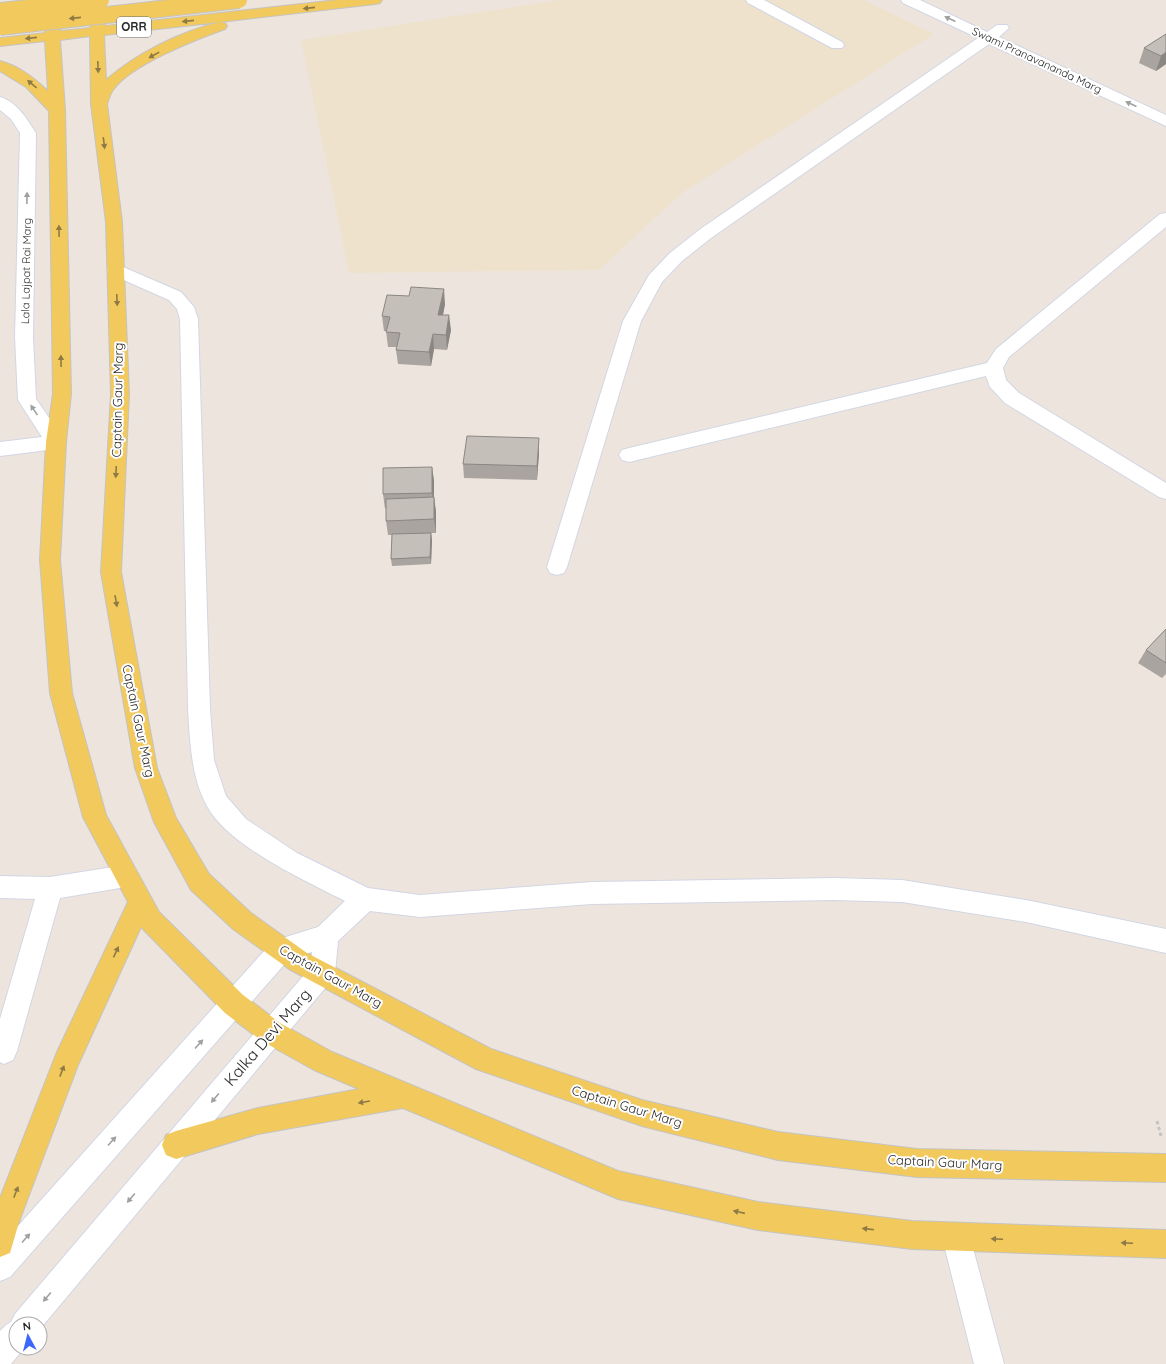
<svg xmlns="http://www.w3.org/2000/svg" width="1166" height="1364" viewBox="0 0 1166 1364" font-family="Quicksand,sans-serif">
<rect width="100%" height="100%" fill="#ede5dd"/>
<path fill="#eee2cc" d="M559,0H864L934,34L682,193L599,270L349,273L301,40Z"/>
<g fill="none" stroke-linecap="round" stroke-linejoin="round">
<g stroke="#d2d6e4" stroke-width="2">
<path id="minor" d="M746,0H764L842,42L844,45L842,48H832L748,3Z
M901,0H920L987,32L997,25H1007L1009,28L999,37L1166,115V126L989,44L711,238L682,261L662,282L641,321L567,567L564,573L557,575L550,573L547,567L623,321L649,275L670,253L699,230L978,38L903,3Z
M0,97C17,102 27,119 36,133L33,337L36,399L66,442L63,447L56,449L0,456V442L42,437L18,400L15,337L20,133L11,119L0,110Z
M1166,213V227L1009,357L1003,368L1006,380L1019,393L1166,483V499L1159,497L1005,403L990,387L986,376L629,462L622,460L619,455L622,450L629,448L987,363L996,349L1160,214Z
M116,264L181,292L194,307L198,319L210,709L214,760L226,796L246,819L297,853L368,888L420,895L592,882L834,878L902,880L1026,900L1166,929V953L1026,922L902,902L834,900L592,904L420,917L370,911L338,941L335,973L331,981L40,1329V1324H16V1348H24L11,1364H0V1331L6,1325L11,1322L15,1314L310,968L312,952L290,958L10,1277L0,1281V1246L273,941L318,927L345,901C306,881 228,846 207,806C191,777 190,742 188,709L180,319L177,309L169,300L110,274L107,270L110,266Z
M126,865L135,868L138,876L135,884L126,887L60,898L17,1051L13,1060L4,1064L0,1062V1019L35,899L0,898V876L50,877Z
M956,1223L966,1227L970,1237L1004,1364H974L942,1237L946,1227Z"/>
</g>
<g stroke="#c4c4c4" stroke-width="2">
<path id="major" d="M52,0H66L60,31L90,28L92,0H106L105,26L337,0H382L380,3L375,4L220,22L225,23L227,26L225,29C197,39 130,65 113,90C110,94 109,99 107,104L122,222L129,394L121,572L157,768L176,818L209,874L251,913L307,953L491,1049L642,1100L778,1132L917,1149L1166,1154V1182L917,1177L778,1160L642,1126L476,1069L289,969L233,929L191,890L154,822L135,768L101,572L111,394L106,222L91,104L90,36L60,40L65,110L71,394L66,442L60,560L72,693L106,815L159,912L243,995L280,1023L332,1052L618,1171L758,1202L912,1221L1166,1230V1258L912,1249L758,1230L618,1199L403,1108L258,1134L176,1159L166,1155L162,1145L166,1135L176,1131L258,1108L359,1089L314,1070L262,1041L225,1013L141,927L78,1065L20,1219L10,1253L0,1257V1198L57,1052L128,902L83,817L50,693L40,560L46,442L53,394L49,111L26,87L0,71V61C19,66 34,78 48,91L45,41L0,46V38L45,33ZM220,22C179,32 137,53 106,80L104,35Z"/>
</g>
<path stroke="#c4c4c4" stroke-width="3" stroke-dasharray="3.5 2.5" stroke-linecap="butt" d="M1157,1121L1161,1136"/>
<use href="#minor" fill="#fff" fill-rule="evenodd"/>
<use href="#major" fill="#f2c95d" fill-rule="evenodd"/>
<g stroke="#c4c4c4" stroke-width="18" stroke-linecap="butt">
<path id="major-bridge" d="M0,11L101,0
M0,27L239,0"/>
</g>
<use href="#major-bridge" stroke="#f2c95d" stroke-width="16"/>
</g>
<path fill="#a9a49f" d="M1166,34V64L1156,71L1139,63L1144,48Z
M445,304L443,315L451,330L447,350L434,349L431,366L398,364L396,350L397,347H388L386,331H384L382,316Z
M539,453L537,480L464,478L463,464Z
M432,467L434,481V497L436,512V533H431L432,540L431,564L392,566L391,559L392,535H388L386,521V508L385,509L383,494Z
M1166,629V674L1162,678L1138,663L1146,650Z"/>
<path fill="#8a8682" d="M1166,52V64L1156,71L1161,56Z
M444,289L445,304L440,330L438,315Z
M449,315L451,330L447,350L446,335Z
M433,334L434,349L431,366L429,352Z
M539,438V453L537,480V466Z
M432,467L434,481V507L432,493Z
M434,497L436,512V533L434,519Z
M431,533L432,540L431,564L430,557Z"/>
<path fill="#c5bfb9" stroke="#8a8682" d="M1166,34V52L1161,56L1144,48Z
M411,287L444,289L438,315H449L446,335L433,334L429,352L396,350L400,333L386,332L390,317L382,316L387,295L409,296Z
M467,436L539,438L537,466L463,464Z
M432,467V493L383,494V468Z
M434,497V519L386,521V499Z
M431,533L430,557L391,559L392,534Z
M1166,629V663L1146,650Z"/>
<defs><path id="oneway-solid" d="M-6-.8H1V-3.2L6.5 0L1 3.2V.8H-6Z"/></defs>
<g fill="#8e7a44">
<use href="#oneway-solid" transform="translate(309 8) rotate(174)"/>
<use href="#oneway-solid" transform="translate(75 18) rotate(174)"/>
<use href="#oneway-solid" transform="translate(188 21) rotate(174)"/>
<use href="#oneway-solid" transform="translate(31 38) rotate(174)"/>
<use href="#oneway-solid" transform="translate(154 55) rotate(151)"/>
<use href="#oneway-solid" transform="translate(98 67) rotate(88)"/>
<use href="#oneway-solid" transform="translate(32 84) rotate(-140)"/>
<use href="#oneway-solid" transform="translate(104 143) rotate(83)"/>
<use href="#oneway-solid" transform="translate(59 231) rotate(-91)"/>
<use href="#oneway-solid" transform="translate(117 300) rotate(88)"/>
<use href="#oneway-solid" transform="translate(61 361) rotate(-91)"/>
<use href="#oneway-solid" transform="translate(116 472) rotate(93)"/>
<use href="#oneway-solid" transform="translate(116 601) rotate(80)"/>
<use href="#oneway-solid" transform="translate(116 952) rotate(-65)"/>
<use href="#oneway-solid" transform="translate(62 1071) rotate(-69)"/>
<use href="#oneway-solid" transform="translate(364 1102) rotate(170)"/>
<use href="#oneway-solid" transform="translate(16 1192) rotate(-69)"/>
<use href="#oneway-solid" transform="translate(739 1212) rotate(-167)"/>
<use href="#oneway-solid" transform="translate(868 1229) rotate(-173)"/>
<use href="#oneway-solid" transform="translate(997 1239) rotate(-178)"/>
<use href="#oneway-solid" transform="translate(1127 1243) rotate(-178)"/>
</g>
<g fill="#a0a0a0">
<use href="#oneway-solid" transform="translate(950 19) rotate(-155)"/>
<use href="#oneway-solid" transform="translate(1131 104) rotate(-155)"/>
<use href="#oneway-solid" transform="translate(27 198) rotate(-89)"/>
<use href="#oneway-solid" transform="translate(34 410) rotate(-124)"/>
<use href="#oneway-solid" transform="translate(199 1044) rotate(-48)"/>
<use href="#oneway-solid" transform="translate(215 1098) rotate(130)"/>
<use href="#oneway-solid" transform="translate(112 1141) rotate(-48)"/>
<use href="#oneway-solid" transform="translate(131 1198) rotate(130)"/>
<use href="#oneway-solid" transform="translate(26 1238) rotate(-48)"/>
<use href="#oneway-solid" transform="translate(47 1297) rotate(130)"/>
</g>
<g text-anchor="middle" stroke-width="4" stroke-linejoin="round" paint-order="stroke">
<g font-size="11" fill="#2b2b2b" stroke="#fff">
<text transform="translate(1037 60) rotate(25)" y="4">Swami Pranavananda Marg</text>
<text transform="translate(26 271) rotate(-89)" y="4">Lala Lajpat Rai Marg</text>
</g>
<rect fill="#fff" stroke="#6b6b6b" stroke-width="1" x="117" y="17" width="34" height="20" rx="3"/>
<g font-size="12" font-weight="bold" fill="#2b2b2b">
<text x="134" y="31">ORR</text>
</g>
<g font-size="13" fill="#2b2b2b" stroke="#fff">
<text transform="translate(117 400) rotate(-89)" y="5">Captain Gaur Marg</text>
<text transform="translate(139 721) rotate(78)" y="5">Captain Gaur Marg</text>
<text transform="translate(331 976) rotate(29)" y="5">Captain Gaur Marg</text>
<text transform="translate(627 1106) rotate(17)" y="5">Captain Gaur Marg</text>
<text transform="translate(945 1162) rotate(3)" y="5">Captain Gaur Marg</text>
</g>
<g font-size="16" fill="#2b2b2b" stroke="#fff">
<text transform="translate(267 1037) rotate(-49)" y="6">Kalka Devi Marg</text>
</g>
</g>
<g transform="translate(28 1336) rotate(353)"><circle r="19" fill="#ffffff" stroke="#aaaaaa"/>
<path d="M0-3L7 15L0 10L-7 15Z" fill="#3c67fb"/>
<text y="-6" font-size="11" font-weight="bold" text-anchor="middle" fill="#2b2b2b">N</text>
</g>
</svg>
